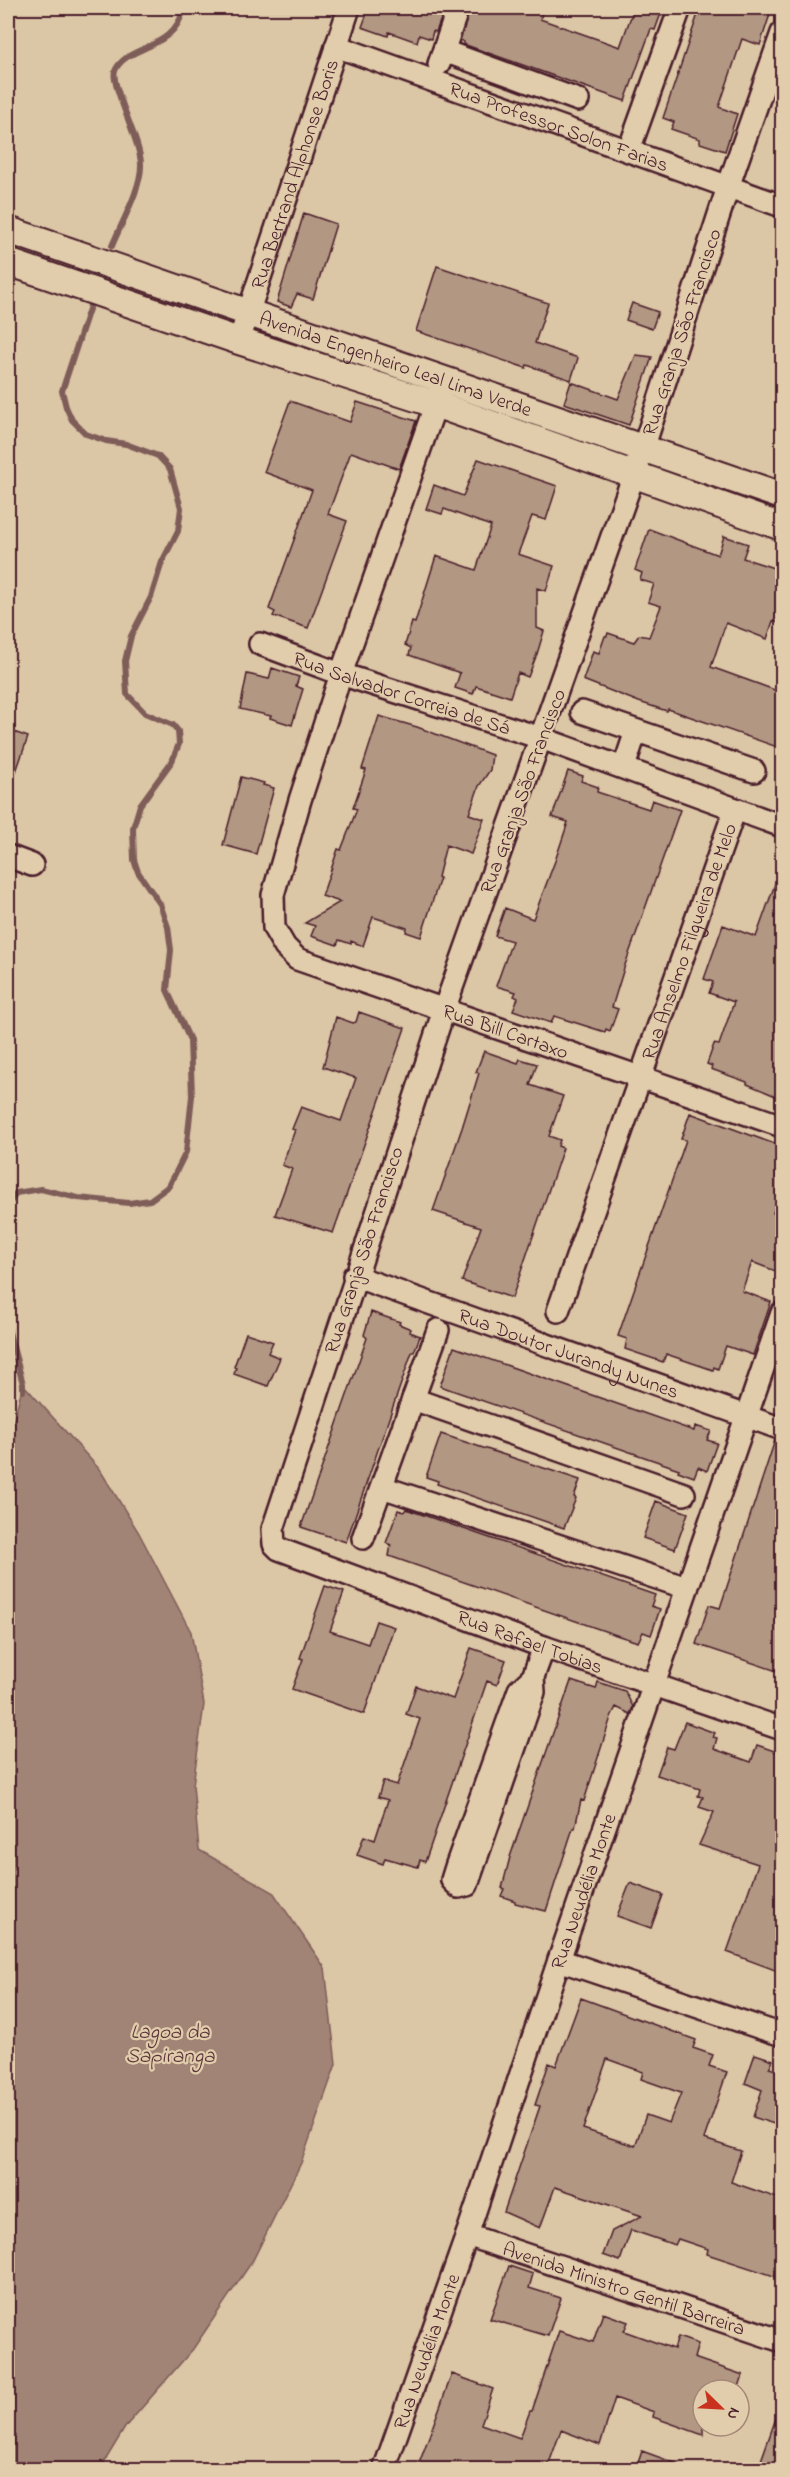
<svg xmlns="http://www.w3.org/2000/svg" width="790" height="2477" viewBox="0 0 790 2477" font-family="'Indie Flower',sans-serif">
<rect width="100%" height="100%" fill="#dbc6a6"/>
<filter id="ink" filterUnits="userSpaceOnUse"><feTurbulence type="fractalNoise" baseFrequency=".0167" numOctaves="2"/><feDisplacementMap in="SourceGraphic" scale="12" xChannelSelector="R" yChannelSelector="G"/><feConvolveMatrix kernelMatrix="1 2 1 2 8 2 1 2 1" color-interpolation-filters="sRGB"/></filter>
<g filter="url(#ink)">
<path fill="#a18476" stroke="#7e5c58" stroke-width="1.5" d="M23,1384L100,1470L139,1533L191,1632L204,1704L193,1785L199,1850L273,1892L325,1968L336,2064L301,2163L253,2260L193,2349L126,2426L100,2469H8V1442Z"/>
<g fill="none" stroke-linecap="round" stroke-linejoin="round">
<path stroke="#7e5c58" stroke-width="6" d="M112,246C121,224 142,187 141,164C141,142 110,84 115,71C126,44 174,52 184,8
M8,1205L16,1193L41,1189L78,1198L129,1203L150,1200L169,1186L186,1152L192,1096L190,1040L167,990L171,950L168,927L160,904L138,872L134,860L133,828L140,805L172,761L179,744L178,731L173,725L145,713L127,694L125,661L131,636L151,597L162,562L178,531L181,508L170,469L158,456L126,444L106,441L86,434L72,420L66,407L62,391L90,306
M8,1328L23,1384V1391"/>
</g>
<path fill="#b29783" stroke="#4a1f2b" stroke-width="1.5" fill-rule="evenodd" d="M369,8H445L436,32L433,31L431,39L419,35L417,42L389,32L388,36L362,27Z
M470,8H533L543,11L540,19L620,47L634,8H663L655,30L651,29L625,101L463,44L464,42L460,40Z
M700,8H772L760,45L742,39L719,107L737,114L725,151L700,143V139L671,129L674,122L663,118Z
M304,213L336,224L313,299L297,294L291,307L277,302Z
M437,266L548,303L535,343L578,358L571,380L527,365L526,368L416,331Z
M632,303L658,312L652,329L626,320Z
M636,355L652,357L629,425L564,403L571,382L618,399Z
M290,401L350,422L357,402L416,421L399,469L351,452L328,514L347,521L308,628L273,616L275,612L269,609L312,490L264,472Z
M478,459L557,486L546,520L532,516L518,554L554,566L546,591L537,588V628L544,631L537,654L528,677L518,673L510,697L476,686L473,694L455,688L460,673L409,655L411,648L405,645L412,622L415,623L436,556L476,570L491,526L444,509L442,514L426,509L434,485L463,496Z
M649,529L718,555L724,536L748,544L743,558L783,571V624L773,621L767,639L726,623L711,667L783,693V749L668,709L667,711L639,702L583,680L593,651L599,653L605,636H607L608,633L634,642L639,635L649,637L661,606L648,602L654,584L640,580L642,573L635,570Z
M272,668L299,677L296,686L303,689L292,725L270,718L271,716L240,709L247,674L269,679Z
M379,716L417,727L492,755L490,770L479,786L469,814L484,819L471,854L446,845L438,877L440,878L421,937L406,932L407,928L373,917L363,946L351,941V944L339,940L337,945L311,936L315,926L305,923L340,902L322,896L338,849L341,850L357,809L353,808L366,770L362,769Z
M8,730L28,737L10,789H8Z
M568,771L583,776L581,781L598,787L597,792L649,809L652,800L680,810L625,965L612,1007L618,1009L610,1031L606,1029L605,1032L554,1016L551,1023L513,1010L518,998L514,996L516,992L496,986L512,941L495,936L505,908L533,919L555,861L568,822L552,817Z
M241,777L264,783L263,785L274,788L256,854L223,845Z
M780,870H783V1099L747,1084V1082L711,1069L712,1066L707,1064L714,1044L719,1045L734,1002L709,993L713,982L704,979L723,925L756,937Z
M359,1012L405,1028L333,1233L275,1215L292,1169L282,1165L295,1130L292,1129L301,1107L341,1121L356,1078L323,1067L336,1017L353,1023L356,1022Z
M484,1051L518,1063L520,1059L537,1064L530,1085L563,1096L549,1136L560,1140L558,1146L563,1148L512,1298L462,1281L481,1227L433,1211L462,1128L479,1073L476,1072Z
M690,1113L783,1147V1180L773,1213L783,1216V1274L752,1262L742,1291L771,1302L753,1355L726,1346L718,1369L714,1367L713,1370L666,1354L663,1362L625,1349L627,1339L618,1336L686,1140L681,1139Z
M371,1312L400,1322L399,1324L411,1329L410,1332L420,1336L414,1352H412L346,1542L301,1527L367,1338L364,1335Z
M246,1333L273,1342L268,1353L280,1358L268,1386L234,1374L236,1368L234,1367Z
M454,1347L669,1422L694,1431L695,1426L711,1431L707,1440L717,1443L707,1471L698,1467L694,1477L678,1471L679,1469L440,1386Z
M441,1434L580,1480L574,1497L576,1498L564,1528L437,1484L438,1481L426,1477Z
M775,1440L783,1441V1673L696,1644L709,1605L720,1608Z
M656,1501L688,1513L675,1549L643,1538Z
M406,1509L655,1595L651,1606L660,1609L651,1635L643,1632L638,1642L619,1636L389,1556L391,1545L386,1543L398,1510L404,1512Z
M325,1586L344,1592L330,1631L368,1644L376,1621L394,1627L364,1714L292,1689L303,1659L300,1658Z
M471,1648L506,1660L497,1685L487,1681L425,1862L420,1860L418,1867L385,1858L383,1864L357,1855L364,1836L375,1840L388,1800L378,1797L383,1781L397,1785L420,1719L406,1714L416,1686L453,1699Z
M571,1681L596,1689L598,1682L625,1691L633,1707L630,1714L616,1707L611,1717L584,1801L581,1800L575,1828H573L546,1911L515,1903V1901L501,1896L504,1889L502,1888L510,1857Z
M685,1722L715,1733L713,1737L717,1738L714,1749L751,1762L757,1745L783,1754V1973L727,1952L758,1864L699,1845L714,1812L699,1807L703,1797L698,1796L700,1789L657,1775L667,1747L674,1749Z
M630,1883L663,1895L651,1928L617,1916Z
M581,1998L696,2040L693,2048L713,2055L709,2066L727,2072L704,2139L741,2151L731,2182L783,2200V2279L707,2254L708,2249L678,2239L675,2245L631,2230L620,2261L603,2255L612,2231L642,2216L555,2187L540,2228L504,2212L540,2106L535,2105L549,2063L556,2066ZM607,2059L643,2072L641,2079L681,2093L669,2123L646,2115L635,2146L583,2129Z
M755,2054L773,2060L769,2068L783,2072V2127L753,2117L762,2090L745,2083Z
M509,2266L533,2274L529,2288L561,2298L548,2336L490,2319Z
M603,2313L628,2322L624,2331L674,2349L678,2337L698,2344L694,2358L743,2375L738,2390H703V2435L653,2417L654,2412L615,2398L600,2445L561,2430L547,2469H417L452,2374L493,2389L481,2424L520,2438L530,2411H532L559,2331L593,2342Z
M780,2407L783,2408V2452L776,2469H758Z
M642,2451L686,2467V2469H636Z"/>
<g fill="none" stroke-linecap="round" stroke-linejoin="round">
<g stroke="#4a1f2b" stroke-width="26">
<g id="minor">
<path id="s1" d="M782,33L728,187L643,449L444,1010L273,1529L274,1544L279,1549L544,1647L782,1729"/>
<path id="s2" d="M336,46L782,206"/>
<path d="M444,51L578,100"/>
<path d="M439,64L458,8"/>
<path d="M629,150L680,8"/>
<path id="s3" d="M239,341L349,8"/>
<path id="s4" d="M441,389L341,674L300,800L273,895L274,928L285,947L297,959L782,1126"/>
<path id="s5" d="M260,644L341,674L541,738L782,826"/>
<path d="M582,712L754,771"/>
<path d="M624,767L636,731"/>
<path d="M8,856L32,865"/>
<path id="s6" d="M354,1276L782,1429"/>
<path id="s7" d="M558,1311L735,809"/>
<path d="M413,1399L684,1494"/>
<path d="M382,1487L687,1588"/>
<path d="M363,1538L438,1330"/>
<path d="M533,1677L534,1692L467,1885L459,1887L452,1880L457,1864L519,1690L533,1677L544,1647"/>
<path d="M559,1960L782,2035"/>
<path id="s8" d="M467,2235L782,2341"/>
<path id="s9" d="M384,2470L467,2235L559,1960L782,1313"/>
</g>
</g>
<g stroke="#4a1f2b" stroke-width="30">
<g id="major">
<path id="s10" d="M8,230L782,496"/>
<path d="M8,262L239,341L435,404L782,527"/>
</g>
</g>
<use href="#minor" stroke="#e1cdab" stroke-width="21"/>
<use href="#major" stroke="#e1cdab" stroke-width="26"/>
</g>
</g>
<g text-anchor="middle" stroke-width="4.5" stroke-linejoin="round" paint-order="stroke">
<g font-size="20" fill="#4a1f2b" stroke="#e1cdab">
<text dy="7" stroke="none"><textPath href="#s2" startOffset="237">Rua Professor Solon Farias</textPath></text>
<text dy="7" stroke="none"><textPath href="#s3" startOffset="176">Rua Bertrand Alphonse Boris</textPath></text>
<text transform="translate(681 332) rotate(-72)" y="7">Rua Granja São Francisco</text>
<text dy="7" stroke="none"><textPath href="#s10" startOffset="410">Avenida Engenheiro Leal Lima Verde</textPath></text>
<text dy="7" stroke="none"><textPath href="#s5" startOffset="150">Rua Salvador Correia de Sá</textPath></text>
<text transform="translate(522 791) rotate(-70)" y="7">Rua Granja São Francisco</text>
<text dy="7" stroke="none"><textPath href="#s7" startOffset="392">Rua Anselmo Filgueira de Melo</textPath></text>
<text dy="7" stroke="none"><textPath href="#s4" startOffset="826">Rua Bill Cartaxo</textPath></text>
<text transform="translate(363 1250) rotate(-72)" y="7">Rua Granja São Francisco</text>
<text dy="7" stroke="none"><textPath href="#s6" startOffset="228">Rua Doutor Jurandy Nunes</textPath></text>
<text dy="7" stroke="none"><textPath href="#s1" startOffset="1870">Rua Rafael Tobias</textPath></text>
<text dy="7" stroke="none"><textPath href="#s9" startOffset="612">Rua Neudélia Monte</textPath></text>
<text dy="7" stroke="none"><textPath href="#s8" startOffset="166">Avenida Ministro Gentil Barreira</textPath></text>
<text dy="7" stroke="none"><textPath href="#s9" startOffset="126">Rua Neudélia Monte</textPath></text>
</g>
<g font-size="21" font-style="italic" fill="#5b333a" stroke="#e1cdab">
<text x="170" y="2038">Lagoa da<tspan x="170" dy="24">Sapiranga</tspan></text>
</g>
</g>
<rect width="790" height="2477" fill="none" stroke="#e1cdab" stroke-width="30"/>
<rect x="15" y="15" width="760" height="2447" fill="none" stroke="#4a1f2b" stroke-width="2" filter="url(#ink)"/>
<g transform="translate(721 2408) rotate(114)"><circle r="28" fill="#e1cdab" stroke="#a58778" stroke-width="1.5"/>
<path d="M0-4.5L10 22L0 15L-10 22Z" fill="#c8321e"/>
<text y="-9" font-size="16" font-weight="bold" text-anchor="middle" fill="#4a1f2b">N</text>
</g>
</svg>
